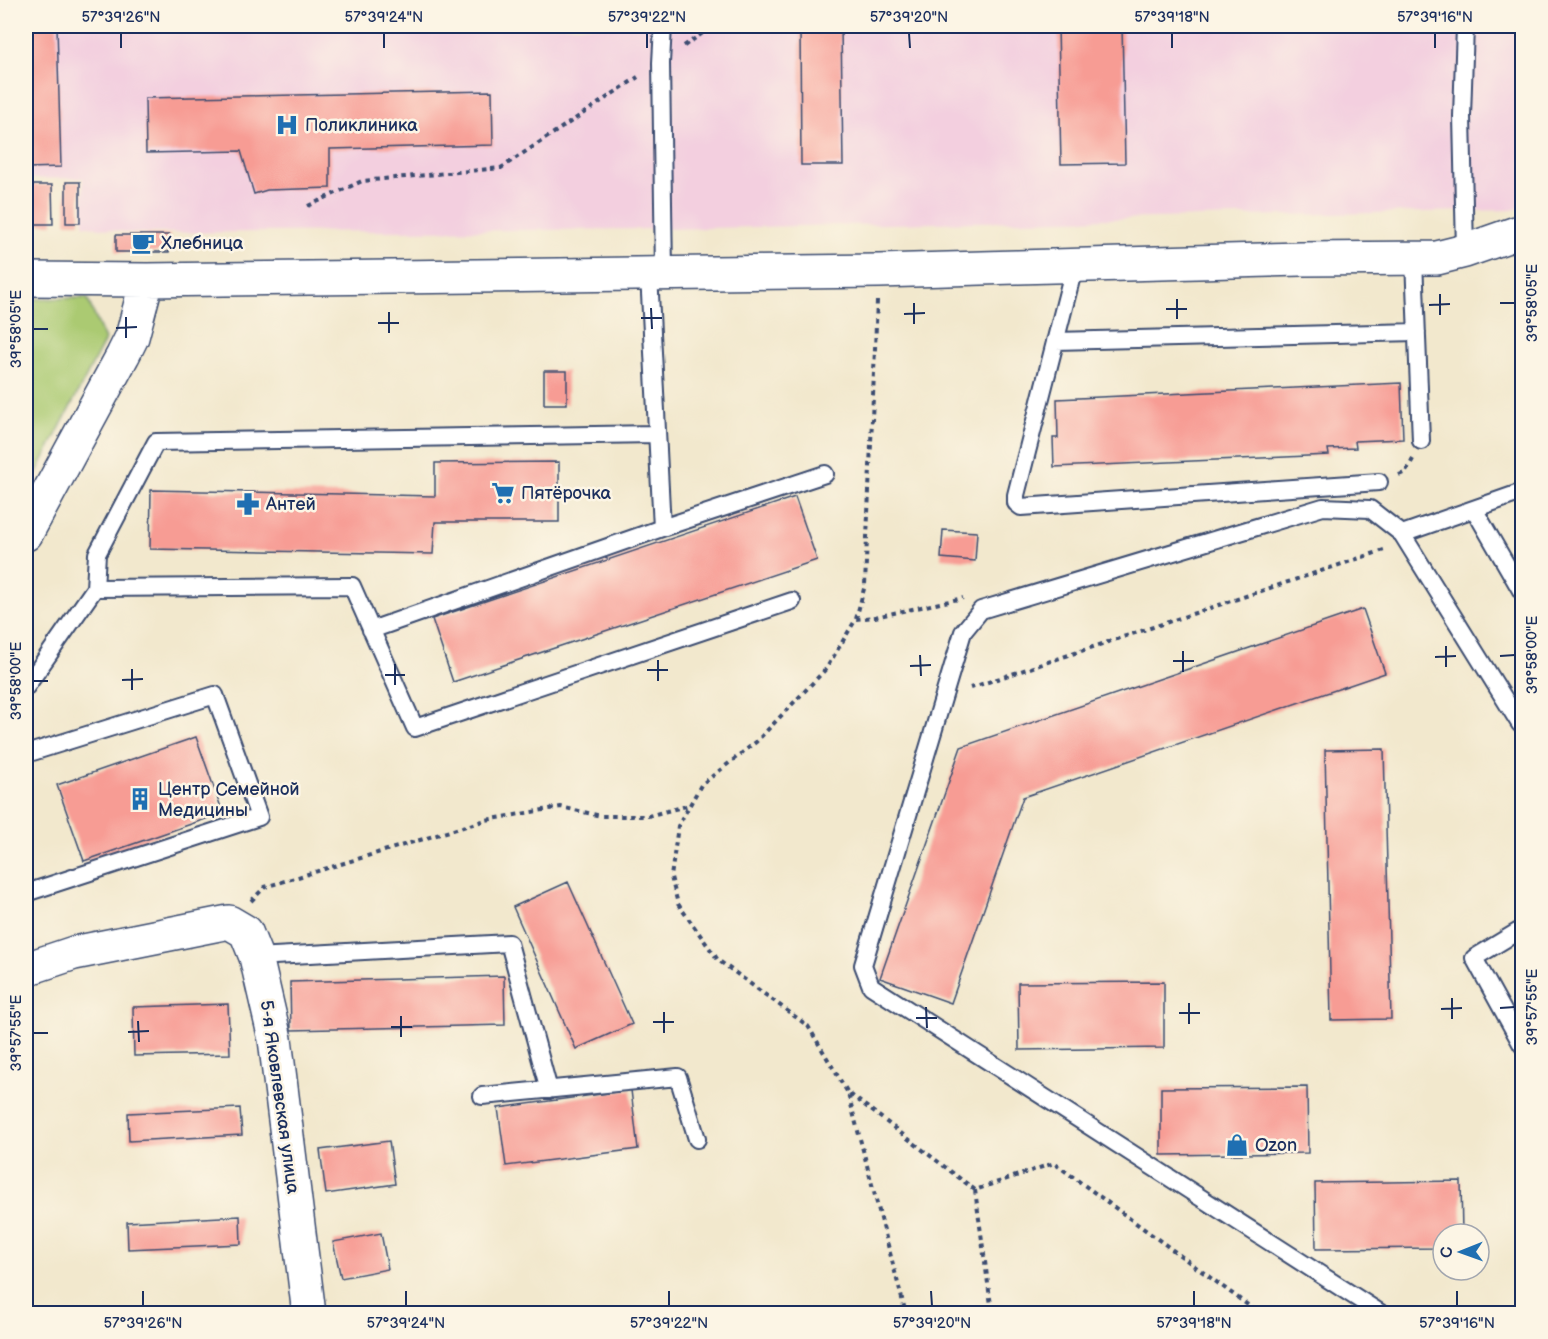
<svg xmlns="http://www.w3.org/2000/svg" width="1548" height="1339" viewBox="0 0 1548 1339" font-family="'Balsamiq Sans',sans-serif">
<rect width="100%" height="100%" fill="#fcf5e5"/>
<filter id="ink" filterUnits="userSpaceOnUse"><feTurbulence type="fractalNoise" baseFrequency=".0167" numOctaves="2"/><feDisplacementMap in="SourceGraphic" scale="12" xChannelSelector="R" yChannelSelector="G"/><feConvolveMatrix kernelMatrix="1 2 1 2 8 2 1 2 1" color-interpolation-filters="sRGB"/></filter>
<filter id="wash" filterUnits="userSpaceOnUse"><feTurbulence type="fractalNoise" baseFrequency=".008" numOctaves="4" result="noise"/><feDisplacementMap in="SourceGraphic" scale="24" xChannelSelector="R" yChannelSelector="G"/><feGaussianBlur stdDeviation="1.35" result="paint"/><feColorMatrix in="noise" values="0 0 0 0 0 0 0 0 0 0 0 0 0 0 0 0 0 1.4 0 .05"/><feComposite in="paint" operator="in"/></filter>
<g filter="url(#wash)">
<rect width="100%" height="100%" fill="#f2e8cd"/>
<path fill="#f3cfdf" d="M26,26H1522V207L1512,210L664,229L132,233L83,225V178L26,179Z"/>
<path fill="#abca72" stroke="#637c68" stroke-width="1.5" d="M87,298L105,340L26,493V299Z"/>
<g id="blocks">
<path fill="#f79c94" d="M26,26H57L61,167L26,168Z
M800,26H841L843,165H801Z
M1058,26H1122L1125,163L1061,164Z
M492,91L493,145L330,149V188L267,190L254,194L241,151L146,153L145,98Z
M66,182H80V223H66Z
M26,185H52L53,224H26Z
M116,235H170L169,252H116Z
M544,371H567V404H544Z
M1401,383L1403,439L1355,441L1356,448L1328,449L1329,455L1054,467L1053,438H1058L1057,399Z
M559,462V522H435L433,554L150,549L151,490L435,496V463Z
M795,497L817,560L453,682L432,619Z
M943,530L977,532L975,561L941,558Z
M1363,609L1385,673L1023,797L951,1003L880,978L961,747Z
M196,737L223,813L84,861L57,785Z
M1384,749L1391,1019L1331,1020L1325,750Z
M568,882L632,1024L576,1049L513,907Z
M504,976L505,1025L291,1030L290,982Z
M1164,982V1048L1019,1050L1018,983Z
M228,1004L230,1054L134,1056L133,1007Z
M1307,1087L1308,1153L1161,1155V1088Z
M631,1090L638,1149L506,1166L498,1108Z
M240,1108L242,1135L129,1141L128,1113Z
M389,1141L395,1184L326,1194L320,1150Z
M1461,1181L1462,1234H1443V1248L1316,1249L1315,1183Z
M240,1216L241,1244L128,1249L127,1222Z
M381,1233L388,1269L341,1278L333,1242Z"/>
</g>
</g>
<g filter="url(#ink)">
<use href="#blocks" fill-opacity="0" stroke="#3b4b6f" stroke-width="1.5"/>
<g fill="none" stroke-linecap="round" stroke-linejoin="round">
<g stroke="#3b4b6f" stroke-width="20">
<path id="lane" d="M663,26L661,63L664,273
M1465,26L1462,116L1465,251
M1414,259L1421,441
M1075,264L1016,495V503L1021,507L1379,482
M649,274L662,528
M1055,341L1417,332
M1522,492L1402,534L1520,724L1522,723
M1474,509L1522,592
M95,588L97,554L156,442L656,434
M371,630L662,528L825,474
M26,687L95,588L352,586L415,728L792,601
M26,754L215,695L259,817L26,893
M1522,929L1474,958L1522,1045
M256,957L509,943L549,1090
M482,1096L678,1077L697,1139
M1382,1314L871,986L863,965L963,632L981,610L1323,507L1370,509L1402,534"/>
</g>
<g stroke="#3b4b6f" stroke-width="36">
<path id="street" d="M26,279L147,280L879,271L1301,259L1437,258L1465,251L1522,231
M26,534L123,355L132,337L147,280
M26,969L74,953L229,922L246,932L256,957L275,1039L309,1314"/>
</g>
<path stroke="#3b4b6f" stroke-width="4" stroke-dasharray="4.5 4.5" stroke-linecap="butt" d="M684,46L713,26
M308,206L362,181L501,168L638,77
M877,301L865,585L856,619L826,669L756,742L701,785L678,826L671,877L678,904L718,960L808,1026L848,1093L906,1314
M1399,475L1406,472L1413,459
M856,619L875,617L963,598
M970,688L1384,550
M251,901L265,887L486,820L561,807L601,816H648L690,805
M850,1094L975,1190L1054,1163L1260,1314
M975,1190L991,1305L994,1314"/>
<use href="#lane" stroke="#fff" stroke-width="16"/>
<use href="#street" stroke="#fff" stroke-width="33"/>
</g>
</g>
<path fill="none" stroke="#1b2f5e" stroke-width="2" d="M121,33V48M384,33V48M647,33V48M909,33L910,48M1172,33V48M1435,33V48M1440,294V315M1177,299V319M914,303V324M1500,303H1515M1429,305L1450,304M651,308L652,329M1166,309H1187M389,312V333M904,314L925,313M126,317V338M641,318H662M378,323H399M116,328L137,327M33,329H48M1446,646V667M1183,651V672M920,655L921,676M1500,656L1515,655M1435,657L1456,656M658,660V681M1173,661H1194M395,664V685M910,666L931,665M132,669V690M647,670H668M385,675H405M122,680L143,679M33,681H48M1452,998V1019M1189,1003V1024M926,1007L927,1028M1500,1008L1515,1007M1441,1009L1462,1008M664,1012V1033M1179,1013H1200M401,1016V1037M916,1018H937M138,1021L139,1042M653,1022H674M391,1027H412M128,1032L149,1031M33,1033H48M143,1291V1306M406,1291V1306M669,1291V1306M931,1291L932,1306M1194,1291V1306M1457,1291V1306"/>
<defs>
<g id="hospital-bare" transform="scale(1.8)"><path d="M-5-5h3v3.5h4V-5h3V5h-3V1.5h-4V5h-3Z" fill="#1f6fb2" stroke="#fcf5e5" stroke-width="2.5" paint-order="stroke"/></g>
<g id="cafe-bare" transform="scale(1.8)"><path d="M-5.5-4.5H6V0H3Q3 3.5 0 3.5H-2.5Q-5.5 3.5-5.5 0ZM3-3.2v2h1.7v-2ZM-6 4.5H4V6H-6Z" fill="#1f6fb2" stroke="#fcf5e5" stroke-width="2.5" paint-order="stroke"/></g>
<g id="supermarket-bare" transform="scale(1.8)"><path d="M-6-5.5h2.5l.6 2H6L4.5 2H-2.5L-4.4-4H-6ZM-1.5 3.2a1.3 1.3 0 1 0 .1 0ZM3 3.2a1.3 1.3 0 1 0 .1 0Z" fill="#1f6fb2" stroke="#fcf5e5" stroke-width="2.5" paint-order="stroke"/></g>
<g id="pharmacy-bare" transform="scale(1.8)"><path d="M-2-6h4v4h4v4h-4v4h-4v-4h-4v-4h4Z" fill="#1f6fb2" stroke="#fcf5e5" stroke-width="2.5" paint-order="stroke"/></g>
<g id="building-bare" transform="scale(1.8)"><path d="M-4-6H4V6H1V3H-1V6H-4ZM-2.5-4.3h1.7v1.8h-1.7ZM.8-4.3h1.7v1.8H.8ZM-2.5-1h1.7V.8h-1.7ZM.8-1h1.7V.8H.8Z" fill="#1f6fb2" stroke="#fcf5e5" stroke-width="2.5" paint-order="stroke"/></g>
<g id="shop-bare" transform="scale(1.8)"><path d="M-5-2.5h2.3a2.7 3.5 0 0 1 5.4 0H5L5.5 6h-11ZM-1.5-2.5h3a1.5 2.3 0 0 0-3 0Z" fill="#1f6fb2" stroke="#fcf5e5" stroke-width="2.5" paint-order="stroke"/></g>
</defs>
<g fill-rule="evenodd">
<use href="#hospital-bare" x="287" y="125"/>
<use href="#cafe-bare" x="143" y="243"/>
<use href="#supermarket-bare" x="503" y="493"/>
<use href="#pharmacy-bare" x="248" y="504"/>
<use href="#building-bare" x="140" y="799"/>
<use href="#shop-bare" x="1237" y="1145"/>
</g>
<g text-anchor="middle" stroke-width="5" stroke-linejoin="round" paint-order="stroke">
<g font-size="18" fill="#1b2f5e" stroke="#fcf5e5" text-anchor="start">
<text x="305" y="131">Поликлиника</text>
<text x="161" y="249">Хлебница</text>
<text x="521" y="499">Пятёрочка</text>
<text x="266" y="510">Антей</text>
<text x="158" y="795">Центр Семейной<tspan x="158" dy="21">Медицины</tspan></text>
<text x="1255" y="1151">Ozon</text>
</g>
<g font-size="18" fill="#1b2f5e" stroke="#fcf5e5">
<text transform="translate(280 1097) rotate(82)" y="6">5-я Яковлевская улица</text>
</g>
</g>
<rect width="1548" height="1339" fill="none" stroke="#fcf5e5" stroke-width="66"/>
<g transform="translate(1461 1252) rotate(269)"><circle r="28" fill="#fcf5e5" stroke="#a2a6af" stroke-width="1.5"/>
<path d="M0-4.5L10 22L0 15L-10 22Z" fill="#1f6fb2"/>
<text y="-9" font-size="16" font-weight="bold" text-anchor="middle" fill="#1b2f5e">С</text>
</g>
<rect x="33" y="33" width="1482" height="1273" fill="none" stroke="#1b2f5e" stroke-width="2"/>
<g font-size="15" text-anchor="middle" fill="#1b2f5e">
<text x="121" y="22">57°39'26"N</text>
<text x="384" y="22">57°39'24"N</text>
<text x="647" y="22">57°39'22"N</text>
<text x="909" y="22">57°39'20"N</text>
<text x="1172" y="22">57°39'18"N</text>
<text x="1435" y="22">57°39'16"N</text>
<text transform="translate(1532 303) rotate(-90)" y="5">39°58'05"E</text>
<text transform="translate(16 329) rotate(-90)" y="5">39°58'05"E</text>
<text transform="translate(1532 655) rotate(-90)" y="5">39°58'00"E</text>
<text transform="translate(16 681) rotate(-90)" y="5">39°58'00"E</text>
<text transform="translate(1532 1007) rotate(-90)" y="5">39°57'55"E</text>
<text transform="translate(16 1033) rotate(-90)" y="5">39°57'55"E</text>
<text x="143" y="1328">57°39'26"N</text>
<text x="406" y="1328">57°39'24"N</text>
<text x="669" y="1328">57°39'22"N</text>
<text x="932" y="1328">57°39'20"N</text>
<text x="1194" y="1328">57°39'18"N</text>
<text x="1457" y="1328">57°39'16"N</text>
</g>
</svg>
